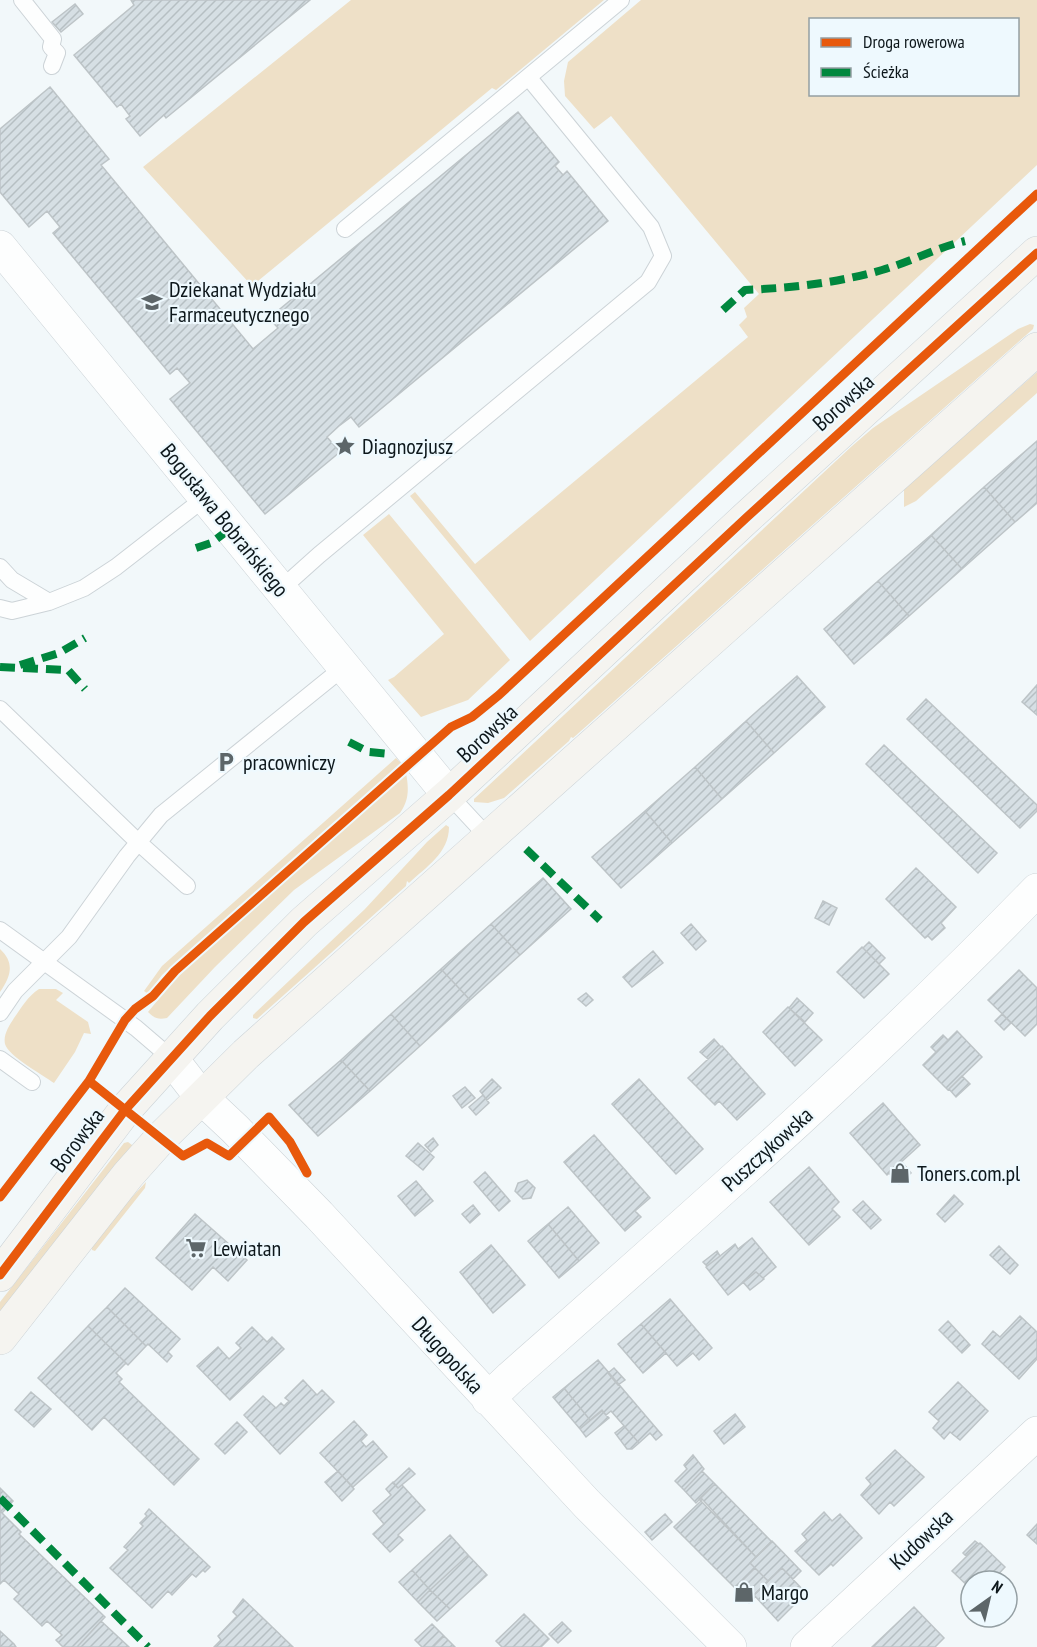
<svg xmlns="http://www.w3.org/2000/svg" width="1037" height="1647" viewBox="0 0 1037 1647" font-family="'PT Sans Narrow',sans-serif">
<defs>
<pattern id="building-hatch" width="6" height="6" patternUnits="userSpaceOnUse" patternTransform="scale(1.5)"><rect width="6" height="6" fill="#d6dfe4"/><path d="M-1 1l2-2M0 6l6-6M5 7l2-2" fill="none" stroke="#b6bfc3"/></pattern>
</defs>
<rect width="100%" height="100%" fill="#f2f8fa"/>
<path fill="#eee0c7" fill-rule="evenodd" d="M351,0H604L496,90L492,88L252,286L143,167Z
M641,0H1037V165L530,641L410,496L415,492L475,564L748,337L739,325L747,317L744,308L759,294L611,116L594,129L565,96L564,81L568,62ZM810,20H1018V94H810Z
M1030,324L1034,325L1033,329L573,738L571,737L569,741L504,798L488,803L474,802V799L852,446L873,428L1018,329Z
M1037,372V393L916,501L904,507V490L907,486Z
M389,514L510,660L468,700L421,717L388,680L394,677L444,634L363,535Z
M396,758L401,763L162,975L148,994L144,991L162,966Z
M406,773C409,789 409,800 400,813L294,890L215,967L167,1018C158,1020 154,1018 148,1012L180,973Z
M446,825L449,827C449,853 426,867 409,883L407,881L406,886L257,1019L253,1018V1015L365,909L427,842Z
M0,949C15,963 11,976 0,992Z
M39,989H56L63,993L56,1000L88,1022L91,1034L84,1033L75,1052L54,1083C43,1075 8,1056 5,1044C3,1035 9,1026 14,1018C22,1007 28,996 39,989Z
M128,1142L132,1145V1147L0,1315V1302L124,1143Z
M146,1182L145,1188L95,1251L92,1250V1247L118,1212Z"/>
<path fill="url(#building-hatch)" stroke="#bdc4c7" stroke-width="1.5" d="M131,0H310L166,118L164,115L140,136L126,119L130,116L121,104L117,107L74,55L134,5Z
M75,4L83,14L61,32L52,22Z
M50,87L109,159L101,165L253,349L278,328L269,318L518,112L559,162L555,166L563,175L567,171L608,221L359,427L351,417L339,426L327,437L340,452L265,514L170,399L190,383L177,368L170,374L53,233L60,227L47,211L29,227L0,192V129Z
M1037,441V503L1015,522L984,487Z
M984,487L1015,522L962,569L931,535Z
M931,535L962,569L909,616L878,581Z
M878,581L909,616L854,664L824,629Z
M797,676L825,707L774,753L746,721Z
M1037,685V715L1022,702Z
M926,699L1037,805V811L1020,828L907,719Z
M746,721L774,753L722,799L695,767Z
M884,745L997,853L978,873L866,764Z
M695,767L722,799L672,843L645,811Z
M645,811L672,843L621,888L592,857Z
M916,868L956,907L941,923L945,928L932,940L928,936L925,938L886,899Z
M543,878L571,909L520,955L491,924Z
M823,901L837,908L829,925L815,918Z
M491,924L520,955L470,1000L441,969Z
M691,924L706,941L696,950L681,933Z
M869,942L885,958L879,964L863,948Z
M862,947L889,974L864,998L837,972Z
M653,951L663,963L632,987L623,977Z
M441,969L470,1000L420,1046L391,1014Z
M1019,970L1037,988V1024L1025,1036L988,1000Z
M586,993L593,1000L586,1006L578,999Z
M797,998L813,1013L805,1022L789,1008Z
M788,1007L822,1040L795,1066L763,1032Z
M391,1014L420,1046L370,1091L341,1060Z
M1002,1014L1011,1023L1004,1030L995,1021Z
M957,1031L982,1057L948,1090L923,1065Z
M943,1035L948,1040L936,1052L931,1047Z
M714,1039L721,1047L708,1059L700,1052Z
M722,1046L765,1094L737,1120L719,1101L715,1105L688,1078Z
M341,1060L370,1091L318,1136L289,1105Z
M962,1076L970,1084L956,1097L949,1089Z
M492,1079L501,1088L487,1100L480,1091Z
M639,1079L703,1149L676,1174L612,1104Z
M465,1087L475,1098L462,1108L453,1096Z
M483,1095L489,1103L476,1115L469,1107Z
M883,1103L920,1145L887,1175L850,1133Z
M594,1135L650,1198L635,1211L641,1217L625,1231L564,1162Z
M433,1138L438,1145L431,1152L425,1145Z
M418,1143L434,1157L423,1170L406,1156Z
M901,1161L911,1173L899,1184L889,1173Z
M809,1167L839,1202L832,1209L840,1217L809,1245L770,1202Z
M485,1172L510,1201L499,1211L474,1182Z
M527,1180L535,1188L531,1198L523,1199L515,1191L518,1183Z
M416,1181L433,1201L415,1216L398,1196Z
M954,1195L963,1204L945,1222L937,1214Z
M863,1201L881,1220L871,1229L853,1210Z
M473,1205L480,1214L470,1223L462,1214Z
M568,1207L599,1243L579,1261L548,1224Z
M195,1214L247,1260L228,1281L213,1267L192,1290L156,1258Z
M548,1224L579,1261L559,1278L528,1241Z
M752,1238L776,1267L763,1278L756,1272L728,1295L706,1267L735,1244L738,1249Z
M491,1245L525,1285L493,1313L460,1272Z
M999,1246L1018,1265L1010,1274L990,1255Z
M717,1251L720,1256L707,1266L703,1262Z
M756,1272L764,1279L750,1290L743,1282Z
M125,1288L180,1339L168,1352L172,1356L167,1362L148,1344L146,1346L107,1307Z
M670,1299L712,1348L699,1360L693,1353L677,1366L641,1324Z
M107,1307L146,1346L128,1365L88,1326Z
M1020,1316L1037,1332V1359L1019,1379L982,1344L993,1331L1000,1337Z
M948,1321L970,1345L962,1353L939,1330Z
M641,1324L666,1353L643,1373L618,1344Z
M88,1326L126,1363L116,1373L122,1379L119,1382L199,1459L174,1485L104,1417L92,1430L38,1378Z
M252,1327L267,1342L272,1337L284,1349L230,1400L197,1366L218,1347L229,1359L241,1348L236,1343Z
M598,1360L662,1435L656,1440L650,1433L639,1443L611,1411L606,1415L602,1410L590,1420L564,1388Z
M614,1368L625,1380L618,1385L608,1373Z
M303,1380L317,1395L322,1390L334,1402L280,1454L244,1415L263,1396L276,1408L281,1403L284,1406L289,1401L285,1398Z
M958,1382L988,1411L960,1440L950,1432L944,1439L933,1428L939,1421L929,1412Z
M564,1388L590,1420L580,1429L553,1397Z
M31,1392L51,1409L34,1427L15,1410Z
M602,1411L609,1418L586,1437L580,1429Z
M735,1414L745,1427L724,1444L714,1431Z
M354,1421L367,1435L361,1441L366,1447L373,1441L387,1457L353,1487L320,1453Z
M237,1422L247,1432L225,1454L215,1444Z
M624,1426L639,1443L632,1449H627L615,1433Z
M895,1450L924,1477L894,1506L890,1502L879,1514L861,1495L871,1484L866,1478Z
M693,1455L704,1469L684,1490L675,1481L687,1469L684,1465Z
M409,1468L415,1474L398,1488L393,1483Z
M338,1471L354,1489L342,1501L325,1482Z
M702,1471L715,1484L696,1503L684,1490Z
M393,1482L398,1488L402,1485L425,1510L398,1535L403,1540L390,1552L373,1534L384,1524L373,1511L391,1495L386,1489Z
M715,1484L772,1542L756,1557L702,1499L701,1501L699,1499Z
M0,1488L13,1501L2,1513L0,1511Z
M701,1501L756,1557L750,1563L755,1568L735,1588L674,1527Z
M149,1509L210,1567L205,1572L203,1570L196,1577L192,1574L172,1595L168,1591L152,1608L110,1568L128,1550L124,1547L143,1526L140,1523L147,1516L145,1514Z
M0,1511L21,1532L19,1534L105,1617L77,1647H63L56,1640L62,1635L47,1621L42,1626L14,1599L19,1594L4,1580L0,1584Z
M824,1512L832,1521L840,1514L862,1538L833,1566L831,1564L819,1575L795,1551L807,1540L802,1534Z
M665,1514L672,1522L652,1540L645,1532Z
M1037,1524V1544L1027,1535Z
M450,1535L468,1555L430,1590L412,1570Z
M772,1541L801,1571L793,1579L782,1568L768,1581L750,1563Z
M975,1541L979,1544L966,1556L963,1553Z
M980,1543L1005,1567L992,1581H971V1589L952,1571Z
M468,1555L487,1575L450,1609L430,1590Z
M755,1568L768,1581L754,1595L755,1597L749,1603L735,1588Z
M782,1568L806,1593L778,1621L754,1595Z
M412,1570L430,1590L418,1602L399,1582Z
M430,1590L450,1609L437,1621L418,1602Z
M243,1599L293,1647H214L221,1640L218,1636L237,1616L233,1612Z
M914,1607L944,1638L935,1647H872Z
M524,1614L549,1639L541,1647H502L496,1641Z
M101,1621L129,1647H77Z
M562,1622L571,1631L558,1643L549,1634Z
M432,1624L444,1636L433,1647H422L415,1640Z
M0,1631L14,1644L16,1647H0Z
M444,1636L455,1647H433Z"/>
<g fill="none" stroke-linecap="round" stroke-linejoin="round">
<g stroke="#ccd3d7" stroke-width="18">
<path id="lane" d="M22,0L53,39L51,47L57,53L52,66
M345,229L621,0
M0,567L12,580L49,602
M281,589L319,555L648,282L663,256L651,227L529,78
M0,608L12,611L49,602L84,588L116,567L206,497
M0,709L138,842L187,886
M449,795L488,837
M0,930L136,1028L171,1058
M0,1013L15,991L69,937L127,856L161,815L344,667
M0,1059L32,1082"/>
</g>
<g stroke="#ccd3d7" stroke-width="34">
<path id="street" d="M0,247L449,795
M171,1058L202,1098L235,1129L319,1215L587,1504L730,1647
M488,1399L511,1377C690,1219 870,1062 1037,890
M807,1647L1037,1433"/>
</g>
<g stroke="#ccd3d7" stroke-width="34">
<path id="secondary" d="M0,1275L125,1110L210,1016L304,922L449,795L746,518L1037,253
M0,1338L128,1175L161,1138L246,1054L1037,349"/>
</g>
<use href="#lane" stroke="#fdfefe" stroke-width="16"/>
<use href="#street" stroke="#fdfefe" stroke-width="33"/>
<use href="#secondary" stroke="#f5f4f0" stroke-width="33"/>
<path stroke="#00873e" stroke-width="8" stroke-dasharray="15 8" stroke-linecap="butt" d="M723,310L745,290C791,288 837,283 882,270C910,262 936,248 965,241
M196,548L211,543L231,528
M20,665L59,653L85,638
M0,667L68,670L85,689
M349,742L369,752L391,754
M526,849L600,920
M0,1498L148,1647"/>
<g stroke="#eef9fe" stroke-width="13">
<path id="cycleway" d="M89,1081L183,1156L207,1143L229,1156L269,1117L290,1142L307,1173
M0,1197L89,1081L125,1020L135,1009L153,996L175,971L451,727L472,717L499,695L1037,194
M0,1275L125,1110L210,1016L304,922L449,795L746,518L1037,253"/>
</g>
<use href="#cycleway" stroke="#e8590c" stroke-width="9"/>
</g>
<defs>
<g id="university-bare" transform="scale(1.62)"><path d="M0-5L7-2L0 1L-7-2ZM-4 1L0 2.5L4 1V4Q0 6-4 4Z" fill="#5d6669" stroke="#eef9fe" stroke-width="2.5" paint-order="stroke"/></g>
<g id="sight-bare" transform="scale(1.62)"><path d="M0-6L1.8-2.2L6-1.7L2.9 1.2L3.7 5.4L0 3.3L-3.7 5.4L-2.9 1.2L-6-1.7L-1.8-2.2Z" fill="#5d6669" stroke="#eef9fe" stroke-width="2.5" paint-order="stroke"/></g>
<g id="parking-bare" transform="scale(1.62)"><path d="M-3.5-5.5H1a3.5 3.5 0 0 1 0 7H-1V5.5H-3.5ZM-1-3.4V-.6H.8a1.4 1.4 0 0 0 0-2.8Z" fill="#5d6669" stroke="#eef9fe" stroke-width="2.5" paint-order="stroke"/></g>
<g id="shop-bare" transform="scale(1.62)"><path d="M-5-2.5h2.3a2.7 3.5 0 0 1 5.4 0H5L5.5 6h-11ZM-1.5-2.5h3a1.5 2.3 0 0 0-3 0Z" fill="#5d6669" stroke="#eef9fe" stroke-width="2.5" paint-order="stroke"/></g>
<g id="supermarket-bare" transform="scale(1.62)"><path d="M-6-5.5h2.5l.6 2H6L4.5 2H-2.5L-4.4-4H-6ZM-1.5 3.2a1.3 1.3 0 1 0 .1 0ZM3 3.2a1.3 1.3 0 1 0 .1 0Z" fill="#5d6669" stroke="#eef9fe" stroke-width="2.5" paint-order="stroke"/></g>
</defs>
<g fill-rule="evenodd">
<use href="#university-bare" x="152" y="302"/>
<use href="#sight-bare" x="345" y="446"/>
<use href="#parking-bare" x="226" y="762"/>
<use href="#shop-bare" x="900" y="1173"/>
<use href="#supermarket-bare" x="196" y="1248"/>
<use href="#shop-bare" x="744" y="1592"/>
</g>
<g text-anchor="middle" stroke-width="4.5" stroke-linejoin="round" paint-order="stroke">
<g font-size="22" fill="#0d171b" stroke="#eef9fe" text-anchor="start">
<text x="169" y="297">Dziekanat Wydziału<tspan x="169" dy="25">Farmaceutycznego</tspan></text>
<text x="362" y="454">Diagnozjusz</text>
<text x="243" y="770">pracowniczy</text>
<text x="917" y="1181">Toners.com.pl</text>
<text x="213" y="1256">Lewiatan</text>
<text x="761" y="1600">Margo</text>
</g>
<g font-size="22" fill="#0d171b" stroke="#eef9fe">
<text transform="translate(843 402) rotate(-42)" y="8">Borowska</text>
<text transform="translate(225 520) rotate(51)" y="8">Bogusława Bobrańskiego</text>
<text transform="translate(487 733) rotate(-43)" y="8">Borowska</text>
<text transform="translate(77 1140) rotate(-53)" y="8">Borowska</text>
<text transform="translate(767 1149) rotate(-42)" y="8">Puszczykowska</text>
<text transform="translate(448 1355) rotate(48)" y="8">Długopolska</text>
<text transform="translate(921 1539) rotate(-43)" y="8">Kudowska</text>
</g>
</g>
<rect x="809" y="18" width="210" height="78" fill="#eef9fe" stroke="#949fa3" stroke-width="1.5"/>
<rect x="821" y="38" width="30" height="9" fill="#e8590c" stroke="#949fa3" stroke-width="1.5"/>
<text x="863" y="48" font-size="18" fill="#0d171b">Droga rowerowa</text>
<rect x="821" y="68" width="30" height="9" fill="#00873e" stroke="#949fa3" stroke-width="1.5"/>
<text x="863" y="78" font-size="18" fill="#0d171b">Ścieżka</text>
<g transform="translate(989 1599) rotate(34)"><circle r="28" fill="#eef9fe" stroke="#949fa3" stroke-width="1.5"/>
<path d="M0-4.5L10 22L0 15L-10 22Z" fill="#5d6669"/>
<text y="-9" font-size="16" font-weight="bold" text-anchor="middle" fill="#0d171b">N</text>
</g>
</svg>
